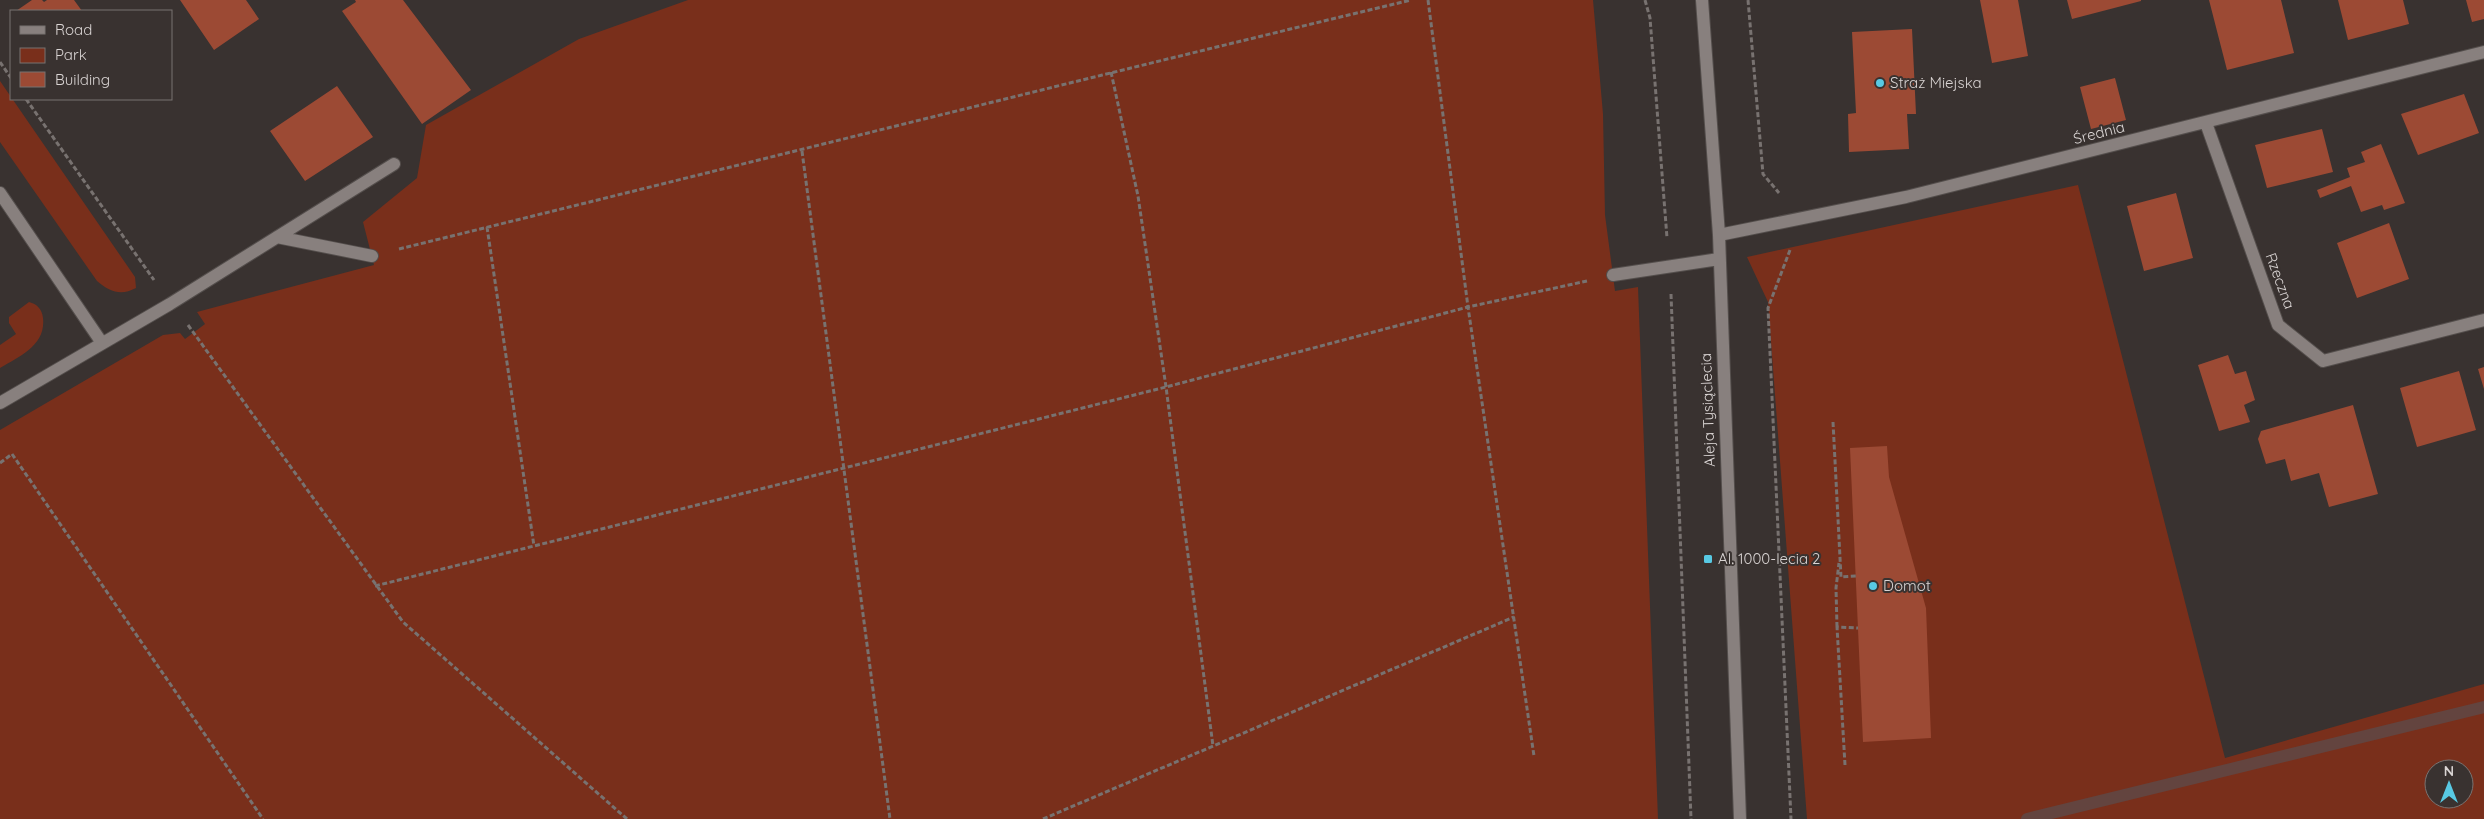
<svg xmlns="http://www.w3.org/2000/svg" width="2484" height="819" viewBox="0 0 2484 819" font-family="Quicksand,sans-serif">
<rect width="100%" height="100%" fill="#393230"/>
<path fill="#792f1b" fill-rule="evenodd" d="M688,0H1593L1603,114L1605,215L1615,291L1638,287L1658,819H0V430L163,335L180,333L185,339L205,324L197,312L374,265L363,222L417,178L426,125L579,39Z
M0,81L135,277L136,288C121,296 110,292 97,281L0,142Z
M2078,185L2225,758L2484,684V819H1807L1768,302L1747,257ZM2434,769H2464V799H2434Z
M29,302C37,304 42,309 43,318C46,345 20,356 0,368V345L16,334L9,323V317Z"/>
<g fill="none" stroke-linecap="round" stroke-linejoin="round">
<path stroke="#63443f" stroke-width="12" d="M2027,819L2484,707"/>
</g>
<path fill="#9c4a34" d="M32,0H42L44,2L47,0H74L82,11H16Z
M180,0H246L259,19L214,50Z
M355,0H403L471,90L422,124L342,11L356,2Z
M1980,0H2018L2028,56L1992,63Z
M2067,0H2141V1L2072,19Z
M2209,0H2281L2294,53L2227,70Z
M2338,0H2403L2409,24L2348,40Z
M2466,0H2484V19L2472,22Z
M1912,29L1916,114H1907L1909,149L1849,152L1848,114L1856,113L1852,32Z
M2115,78L2126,120L2091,129L2080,87Z
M337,86L373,137L305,181L270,131Z
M2464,94L2479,133L2418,155L2401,114Z
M2322,129L2333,172L2267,188L2255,145Z
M2381,144L2405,203L2384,210L2382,205L2361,212L2351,186L2320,198L2317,190L2350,177L2347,168L2365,162L2361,152Z
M2176,193L2193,258L2144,271L2127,206Z
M2389,223L2409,279L2357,298L2337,243Z
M2228,355L2235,374L2246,371L2255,400L2244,405L2250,422L2219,431L2198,365Z
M2484,367V389L2478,369Z
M2459,371L2476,430L2417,447L2400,388Z
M2353,405L2378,494L2329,507L2319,473L2291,481L2285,459L2266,464L2258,439L2261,431Z
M1887,446L1889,477L1926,608L1931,738L1863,742L1850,448Z"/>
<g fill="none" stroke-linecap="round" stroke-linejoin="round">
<g stroke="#544e4c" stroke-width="14">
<path id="minor" d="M1702,0L1719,235L1740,819
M2206,123L2278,325L2323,361L2484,320
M0,193L102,343
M1719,235L1906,197L2484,52
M277,237L372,256
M1613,275L1719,259
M0,403L170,304L394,164"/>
</g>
<path stroke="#787270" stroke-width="3" stroke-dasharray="5 2.5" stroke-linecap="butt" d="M1428,0L1468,307L1534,756
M1645,0L1650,18L1667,238
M1748,0L1763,174L1779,193
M0,62L11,78
M1111,72L1138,196L1166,387L1213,746
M26,99L154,280
M802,151L890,819
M487,227L534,546
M399,249C737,166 1073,81 1411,0
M1790,250L1768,308L1791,819
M1671,294L1691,819
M188,325L403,622L627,819
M1833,422L1841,577L1856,576
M0,463L12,454L263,819
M375,586L1166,387L1468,307L1587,281
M1837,627L1836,588L1839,563
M1845,765L1837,627L1858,628
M1043,819L1514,617"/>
<use href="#minor" stroke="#88807e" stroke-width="12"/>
</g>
<g fill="#58c9e3" stroke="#393230" stroke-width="2">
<circle cx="1880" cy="83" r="5"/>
<rect x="1703" y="554" width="10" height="10" rx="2.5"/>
<circle cx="1873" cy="586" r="5"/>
</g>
<g text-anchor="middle" stroke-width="4" stroke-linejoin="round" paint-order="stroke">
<g font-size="15" fill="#d9d4d3" stroke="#393230" text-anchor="start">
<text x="1890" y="88">Straż Miejska</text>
<text x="1718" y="564">Al. 1000-lecia 2</text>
<text x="1883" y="591">Domot</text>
</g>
<g font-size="15" fill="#d9d4d3" stroke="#393230">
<text transform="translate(2099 133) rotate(-14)" y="5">Średnia</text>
<text transform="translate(2280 281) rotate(70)" y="5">Rzeczna</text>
<text transform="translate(1708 410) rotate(-92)" y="5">Aleja Tysiąclecia</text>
</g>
</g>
<rect x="10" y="10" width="162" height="90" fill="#393230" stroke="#797371"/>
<rect x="20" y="26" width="25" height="8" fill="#88807e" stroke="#797371"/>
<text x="55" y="35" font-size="15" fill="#d9d4d3">Road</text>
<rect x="20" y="48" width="25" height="15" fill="#792f1b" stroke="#797371"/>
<text x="55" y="60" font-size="15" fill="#d9d4d3">Park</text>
<rect x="20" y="72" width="25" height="15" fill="#9c4a34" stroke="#797371"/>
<text x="55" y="85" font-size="15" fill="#d9d4d3">Building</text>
<g transform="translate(2449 784)"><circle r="24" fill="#393230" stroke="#797371"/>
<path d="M0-4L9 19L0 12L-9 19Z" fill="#58c9e3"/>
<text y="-8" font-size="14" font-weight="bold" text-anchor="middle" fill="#d9d4d3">N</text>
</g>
</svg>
